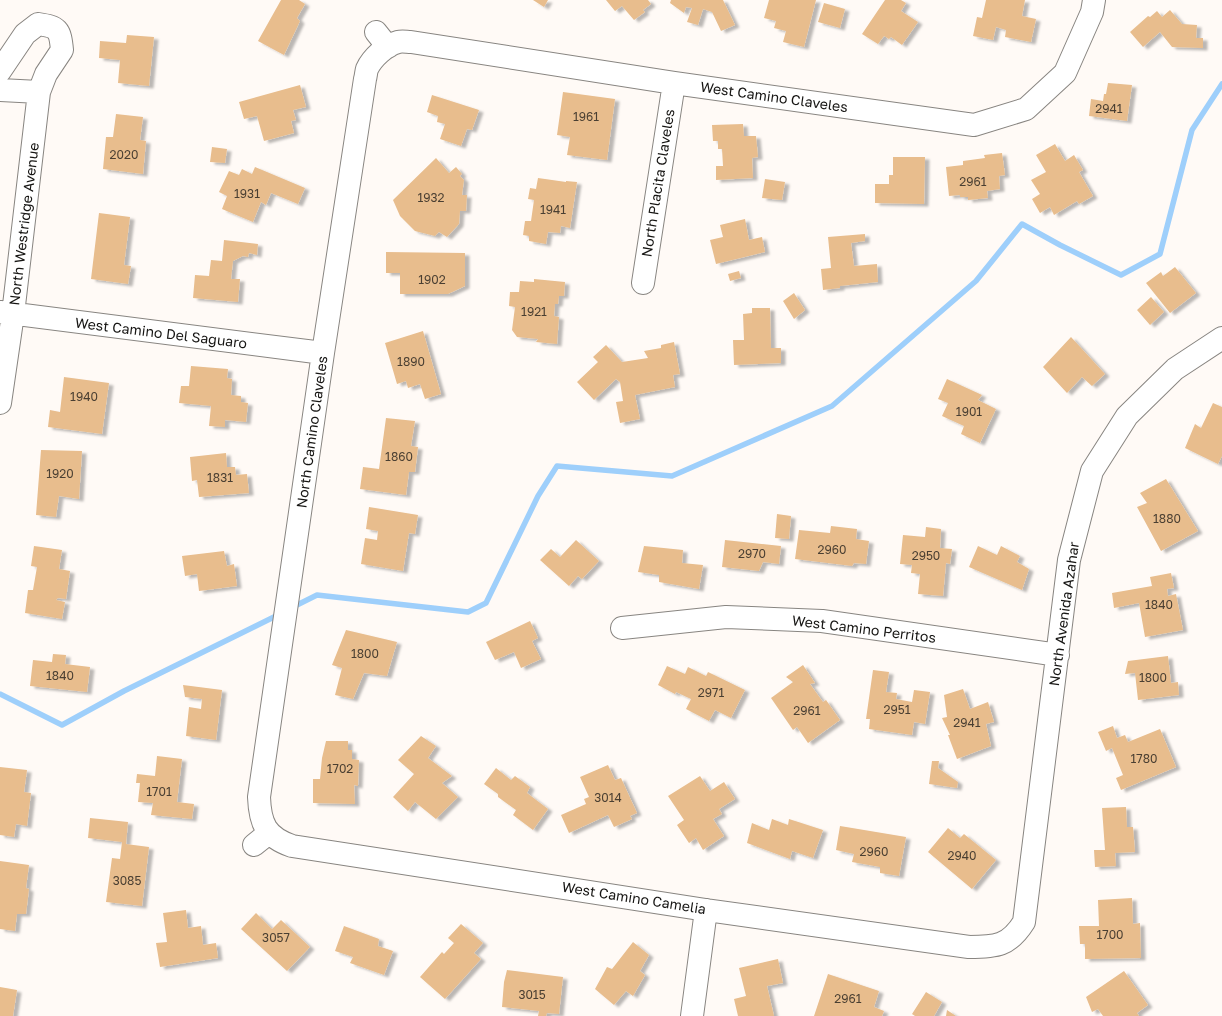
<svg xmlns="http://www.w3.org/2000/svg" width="1222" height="1016" viewBox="0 0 1222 1016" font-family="'Golos Text',sans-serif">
<defs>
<filter id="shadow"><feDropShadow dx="4.5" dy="2.5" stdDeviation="1" flood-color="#0004"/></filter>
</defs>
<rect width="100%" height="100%" fill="#fffaf6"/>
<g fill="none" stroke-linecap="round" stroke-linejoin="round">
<path stroke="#9ecffb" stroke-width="5.5" d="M291,608L317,595L468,612L486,603L538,496L557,466L672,476L832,406L976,281L1022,224L1060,245L1121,275L1160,254L1192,130L1222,84
M0,694L62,725L124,691L280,614"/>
</g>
<path fill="#e8bd8d" filter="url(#shadow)" d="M281,0H299L305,4L297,18L300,21L284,55L258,41Z
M533,0H548L544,7Z
M606,0H648L651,4L643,10L645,12L634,20L622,6L615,11Z
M671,0H723L735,25L721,31L712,12L703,9L698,25L687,22L692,8L686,7L684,13L670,3Z
M769,0H816L804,47L783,42L786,31L774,28L776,21L764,18Z
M885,0H901L906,3L901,11L918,22L902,45L891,37L889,39L884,36L878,44L862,34Z
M986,0H1025L1022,16L1036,19L1031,42L1005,37L1006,30L996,27L993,40L973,36L977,17L982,18Z
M824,3L845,9L840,28L818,22Z
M1170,10L1182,24L1197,25L1196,38H1203V48L1172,47L1160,32L1143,47L1130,32L1148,16L1150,17L1157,11L1162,17Z
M127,35L154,37L149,86L118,83L120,60L99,58L100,41L126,43Z
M1108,83L1132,85L1127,121L1089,116L1091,99L1103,101L1104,94H1106Z
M300,85L306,107L293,110L296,120L291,121L294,133L264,141L257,116L244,119L239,102Z
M563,92L615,99L607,160L567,155L570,137L557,135Z
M432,95L479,110L472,130L467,129L461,146L440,139L445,124L437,122L438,116L427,112Z
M116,114L143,117L140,140L146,141L143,174L103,169L106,137H113Z
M743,124L744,136H756L758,157L752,158L753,178L716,180V166H723L722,149H718V141H713L712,125Z
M1055,144L1065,161L1074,155L1083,170L1079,172L1093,196L1079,204L1077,201L1054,215L1050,207L1040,213L1032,199L1040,194L1031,180L1046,172L1036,155Z
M212,147L227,149L225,163L210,162Z
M1002,153L1005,175L999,176L1000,189L987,191L988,198L968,200V197H960V195L949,196L946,167L963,165V161L985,158L984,155Z
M893,157H925L924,204L875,203V184H889V175H893Z
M436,158L449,173L456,167L462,174L460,176L464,180L462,195H467L466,211H460L459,224L447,237L439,232L435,236L415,231L400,216L393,200Z
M255,167L305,188L298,204L271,193L266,205L261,202L253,222L222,209L227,196L219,192L229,171L239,175L242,169L252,174Z
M538,178L566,182V181L577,182L570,228L561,226L560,233L548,232L546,244L529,241V236L523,235L525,221H531L534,200L528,199L530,188L536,189Z
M765,179L785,182L782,200L762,198Z
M99,213L130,217L124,265L131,266L128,284L91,279Z
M745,219L749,240L762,237L765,252L716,264L710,240L723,237L720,225Z
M865,234V241L851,243L854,266L877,264L878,282L840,286V288L823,290L821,269L831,268L828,237Z
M224,240L258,244L257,255L249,253L248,257L243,256L233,261L231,279H240L238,302L193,298L195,275L209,276L211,260L222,261Z
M386,252L465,253V286L448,294H400V273H386Z
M1175,267L1196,293L1170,313L1146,283L1161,272L1163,276Z
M739,271L741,278L730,281L728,274Z
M534,279L565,282L564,296H559L558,304H555L554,316L559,317L557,344L536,342L538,339L517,337L512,330L515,307L509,306L510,292H519L520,281L534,282Z
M794,293L805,310L794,319L783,301Z
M1151,297L1164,312L1150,325L1137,310Z
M752,308H770L771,348H781V363L734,365L733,340H744L743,314L752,313Z
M423,331L441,394L425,399L420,384L408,388L406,381L397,384L385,343Z
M1071,337L1105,374L1092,386L1082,377L1067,393L1043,367Z
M674,342L680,374L673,375L675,387L635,395L640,419L620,423L616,402L623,401L620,382L616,379L594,400L577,382L598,362L593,357L606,345L622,362L648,358L644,351L661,348V345Z
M191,366L228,369L227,378L232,379L231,395L241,396V402L248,403L246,422L225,420V427L209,426L211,406L179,403L181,386H189Z
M64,377L109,383L102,434L48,427L50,410L60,412Z
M947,379L982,395L978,400L996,409L980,443L961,434L964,426L942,416L948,403L938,399Z
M1213,403L1222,407V456L1218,464L1185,448L1195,424L1201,428Z
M386,418L415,421L411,446L418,447L415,472H409L406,495L360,489L363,467L379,469Z
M41,450L82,451L79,499L59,496L56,517L36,515Z
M226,453L227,467H235L236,475L247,474L249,493L199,497L197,480L192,481L190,457Z
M1166,479L1198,531L1161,551L1137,507L1147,503L1140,493Z
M369,507L418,515L415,534L409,533L403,571L361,564L365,538L377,540L378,531L366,529Z
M777,514L791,516L789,539L775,538Z
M831,526L857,529L856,539L869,541L866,564L854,563L852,566L795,559L799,530L830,533Z
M926,527L941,529L940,548L952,549L950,564L946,563L943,596L918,594L920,574L911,573L912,565L900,564L903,535L925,537Z
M576,540L599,561L582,579L578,576L569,586L540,560L551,549L560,557Z
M725,540L781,546L779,564L763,562L759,571L722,567Z
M34,546L62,550L59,569L70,571L66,599L58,598L56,600L65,602L62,619L25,613L28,590H33L37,567L31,566Z
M644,546L683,550L682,563L703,565L699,589L659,582V575L638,572Z
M978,546L997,555L1001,546L1020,556L1017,562L1029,569L1022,590L969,567Z
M224,551L227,566L234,564L237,586L199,591L197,574L185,576L182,556Z
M1171,573L1174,588L1167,589L1168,596L1176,594L1183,630L1145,637L1139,603L1114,608L1112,593L1152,586L1150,577Z
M530,621L538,638L532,641L541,659L521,668L514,652L495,660L486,642Z
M346,630L397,642L387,676L364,673L353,699L335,695L342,668L332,665Z
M53,654L66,655L65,664L90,667L87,692L30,686L33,660L52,662Z
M1168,656L1171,683L1178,682L1179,695L1138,700L1135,673L1125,674L1128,661Z
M803,665L815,683L810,684L823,702L826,700L840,720L808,743L797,727L793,730L771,698L793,682L786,677Z
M667,666L685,674L688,667L706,676L708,672L745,690L731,718L715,710L709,721L686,709L691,699L676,692L675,694L658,685Z
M873,670L889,672L886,692L897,693L896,699L912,702L914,690L930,692L925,724L914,722L912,735L869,729L870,719H866Z
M183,685L222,690L216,740L186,736L189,707L201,709L202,699L185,697Z
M963,689L970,709L988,702L994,722L986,724L991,746L957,759L948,735H950L942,718L947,717L944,695Z
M1113,726L1117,738L1125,735L1128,742L1160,729L1176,767L1121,790L1116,778L1123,775L1112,748L1106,751L1098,732Z
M421,736L436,746L428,758L452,776L442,783L458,797L436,819L415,802L408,811L393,797L414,774L398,760Z
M326,741H348V750H352V759L359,760L358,786L354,785L355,804L313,803V779H320L322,758Z
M157,756L182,759L177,802L194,804L192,819L151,815L153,803L138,802L140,783H136L137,774L155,776Z
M932,761H939L938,768L958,782L957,788L929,784Z
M608,765L615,780L621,778L637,813L630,816L632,819L614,827L608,815L569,833L561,815L586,804L584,799L589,797L580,777Z
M0,767L27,770L24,792L31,793L27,826L16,824L14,837L0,835Z
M496,768L511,780L515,776L530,787L527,793L548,809L533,830L513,815L516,810L498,797V794L484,784Z
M700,776L710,791L724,782L735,799L719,809L722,814L713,819L724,836L703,850L696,838L689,843L677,825L684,820L668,796Z
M1126,807L1127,827H1133L1135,852L1115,853L1116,866L1095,867L1094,850H1105L1102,808Z
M90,818L128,822L126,844L149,847L142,906L106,902L112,858L120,859L122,842L88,838Z
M772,819L788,825L789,819L823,830L813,858L792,851L790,859L747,843L752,823L769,830Z
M840,826L906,837L899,876L880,873V867L852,862L854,854L836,850Z
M948,828L960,838L964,834L996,860L972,889L928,852Z
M0,861L29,865L26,888L29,889L26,914H17L15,931L0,929Z
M1132,898L1133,924L1140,923L1141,958L1085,959V944H1080L1079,926H1099L1098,900Z
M186,910L188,928L201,926L203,945L216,943L218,958L160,967L156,943L167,942L163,913Z
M256,913L272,929L281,920L310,947L287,971L241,929Z
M461,924L483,943L474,953L481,959L445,999L420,977L442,952L444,954L454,943L448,938Z
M344,926L379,939L378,946L393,951L384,975L350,963L353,957L335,951Z
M633,942L649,955L640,971L645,975L633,996L626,991L614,1005L595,989L607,967L612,969Z
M778,959L783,983L767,986L774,1016H738L734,999L746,996L739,968Z
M507,970L563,977L559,1014L547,1013L546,1016H538L539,1011L502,1007L504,982Z
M1124,971L1148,1005L1137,1013L1139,1016H1103L1098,1009L1092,1012L1086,997Z
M828,974L879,991L874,1007L884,1011L882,1016H814Z
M0,987L17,990L13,1016H0Z
M926,992L942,1002L934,1016H915L912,1014Z
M947,1010L956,1016H946Z"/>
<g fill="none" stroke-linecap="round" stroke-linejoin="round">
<g stroke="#888581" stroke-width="24">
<path id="minor" d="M1094,0L1092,12L1065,73L1026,109L974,125L674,83L411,42C407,42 402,41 398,42C386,45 372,58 367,69C366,72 366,76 365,79L323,353L259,797C260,824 266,837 292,846L706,910L969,947C996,947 1009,946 1024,922L1069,560L1092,471L1127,416L1175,369L1222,338
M376,32L388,47
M0,71L25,34L38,24C58,27 60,29 62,50L46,74L39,92L13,314L0,403
M0,90L39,92
M643,283L674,83
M0,312L323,353
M622,628L726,617L822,621L1058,655
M254,845L269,833
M692,1016L706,910"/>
</g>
<use href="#minor" stroke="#fff" stroke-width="22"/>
</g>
<g text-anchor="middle" stroke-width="3.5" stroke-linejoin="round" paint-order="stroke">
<g font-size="12" fill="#4a3f32">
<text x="1109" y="113">2941</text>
<text x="586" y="121">1961</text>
<text x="124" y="159">2020</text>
<text x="973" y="186">2961</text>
<text x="247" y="198">1931</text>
<text x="431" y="202">1932</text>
<text x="553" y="214">1941</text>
<text x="432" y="284">1902</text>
<text x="534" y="316">1921</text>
<text x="411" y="366">1890</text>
<text x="84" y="401">1940</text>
<text x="969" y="416">1901</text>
<text x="399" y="461">1860</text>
<text x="60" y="478">1920</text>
<text x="220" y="482">1831</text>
<text x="1167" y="523">1880</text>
<text x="832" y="554">2960</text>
<text x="752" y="558">2970</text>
<text x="926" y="560">2950</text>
<text x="1159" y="609">1840</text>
<text x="365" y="658">1800</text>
<text x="60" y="680">1840</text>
<text x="1153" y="682">1800</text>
<text x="711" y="697">2971</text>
<text x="897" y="714">2951</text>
<text x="807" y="715">2961</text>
<text x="967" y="727">2941</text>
<text x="1144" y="763">1780</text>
<text x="340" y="773">1702</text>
<text x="159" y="796">1701</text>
<text x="608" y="802">3014</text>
<text x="874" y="856">2960</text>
<text x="962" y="860">2940</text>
<text x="127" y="885">3085</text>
<text x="1110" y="939">1700</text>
<text x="276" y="942">3057</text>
<text x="532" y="999">3015</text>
<text x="848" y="1003">2961</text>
</g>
<g font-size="14" fill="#161513" stroke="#fff">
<text transform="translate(774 97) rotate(8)" y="5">West Camino Claveles</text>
<text transform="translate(658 183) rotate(-81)" y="5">North Placita Claveles</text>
<text transform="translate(24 224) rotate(-83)" y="5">North Westridge Avenue</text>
<text transform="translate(161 333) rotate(7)" y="5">West Camino Del Saguaro</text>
<text transform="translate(312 432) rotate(-82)" y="5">North Camino Claveles</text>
<text transform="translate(1064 614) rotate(-82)" y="5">North Avenida Azahar</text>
<text transform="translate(864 629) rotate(7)" y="5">West Camino Perritos</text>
<text transform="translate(634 898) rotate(9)" y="5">West Camino Camelia</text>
</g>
</g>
</svg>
